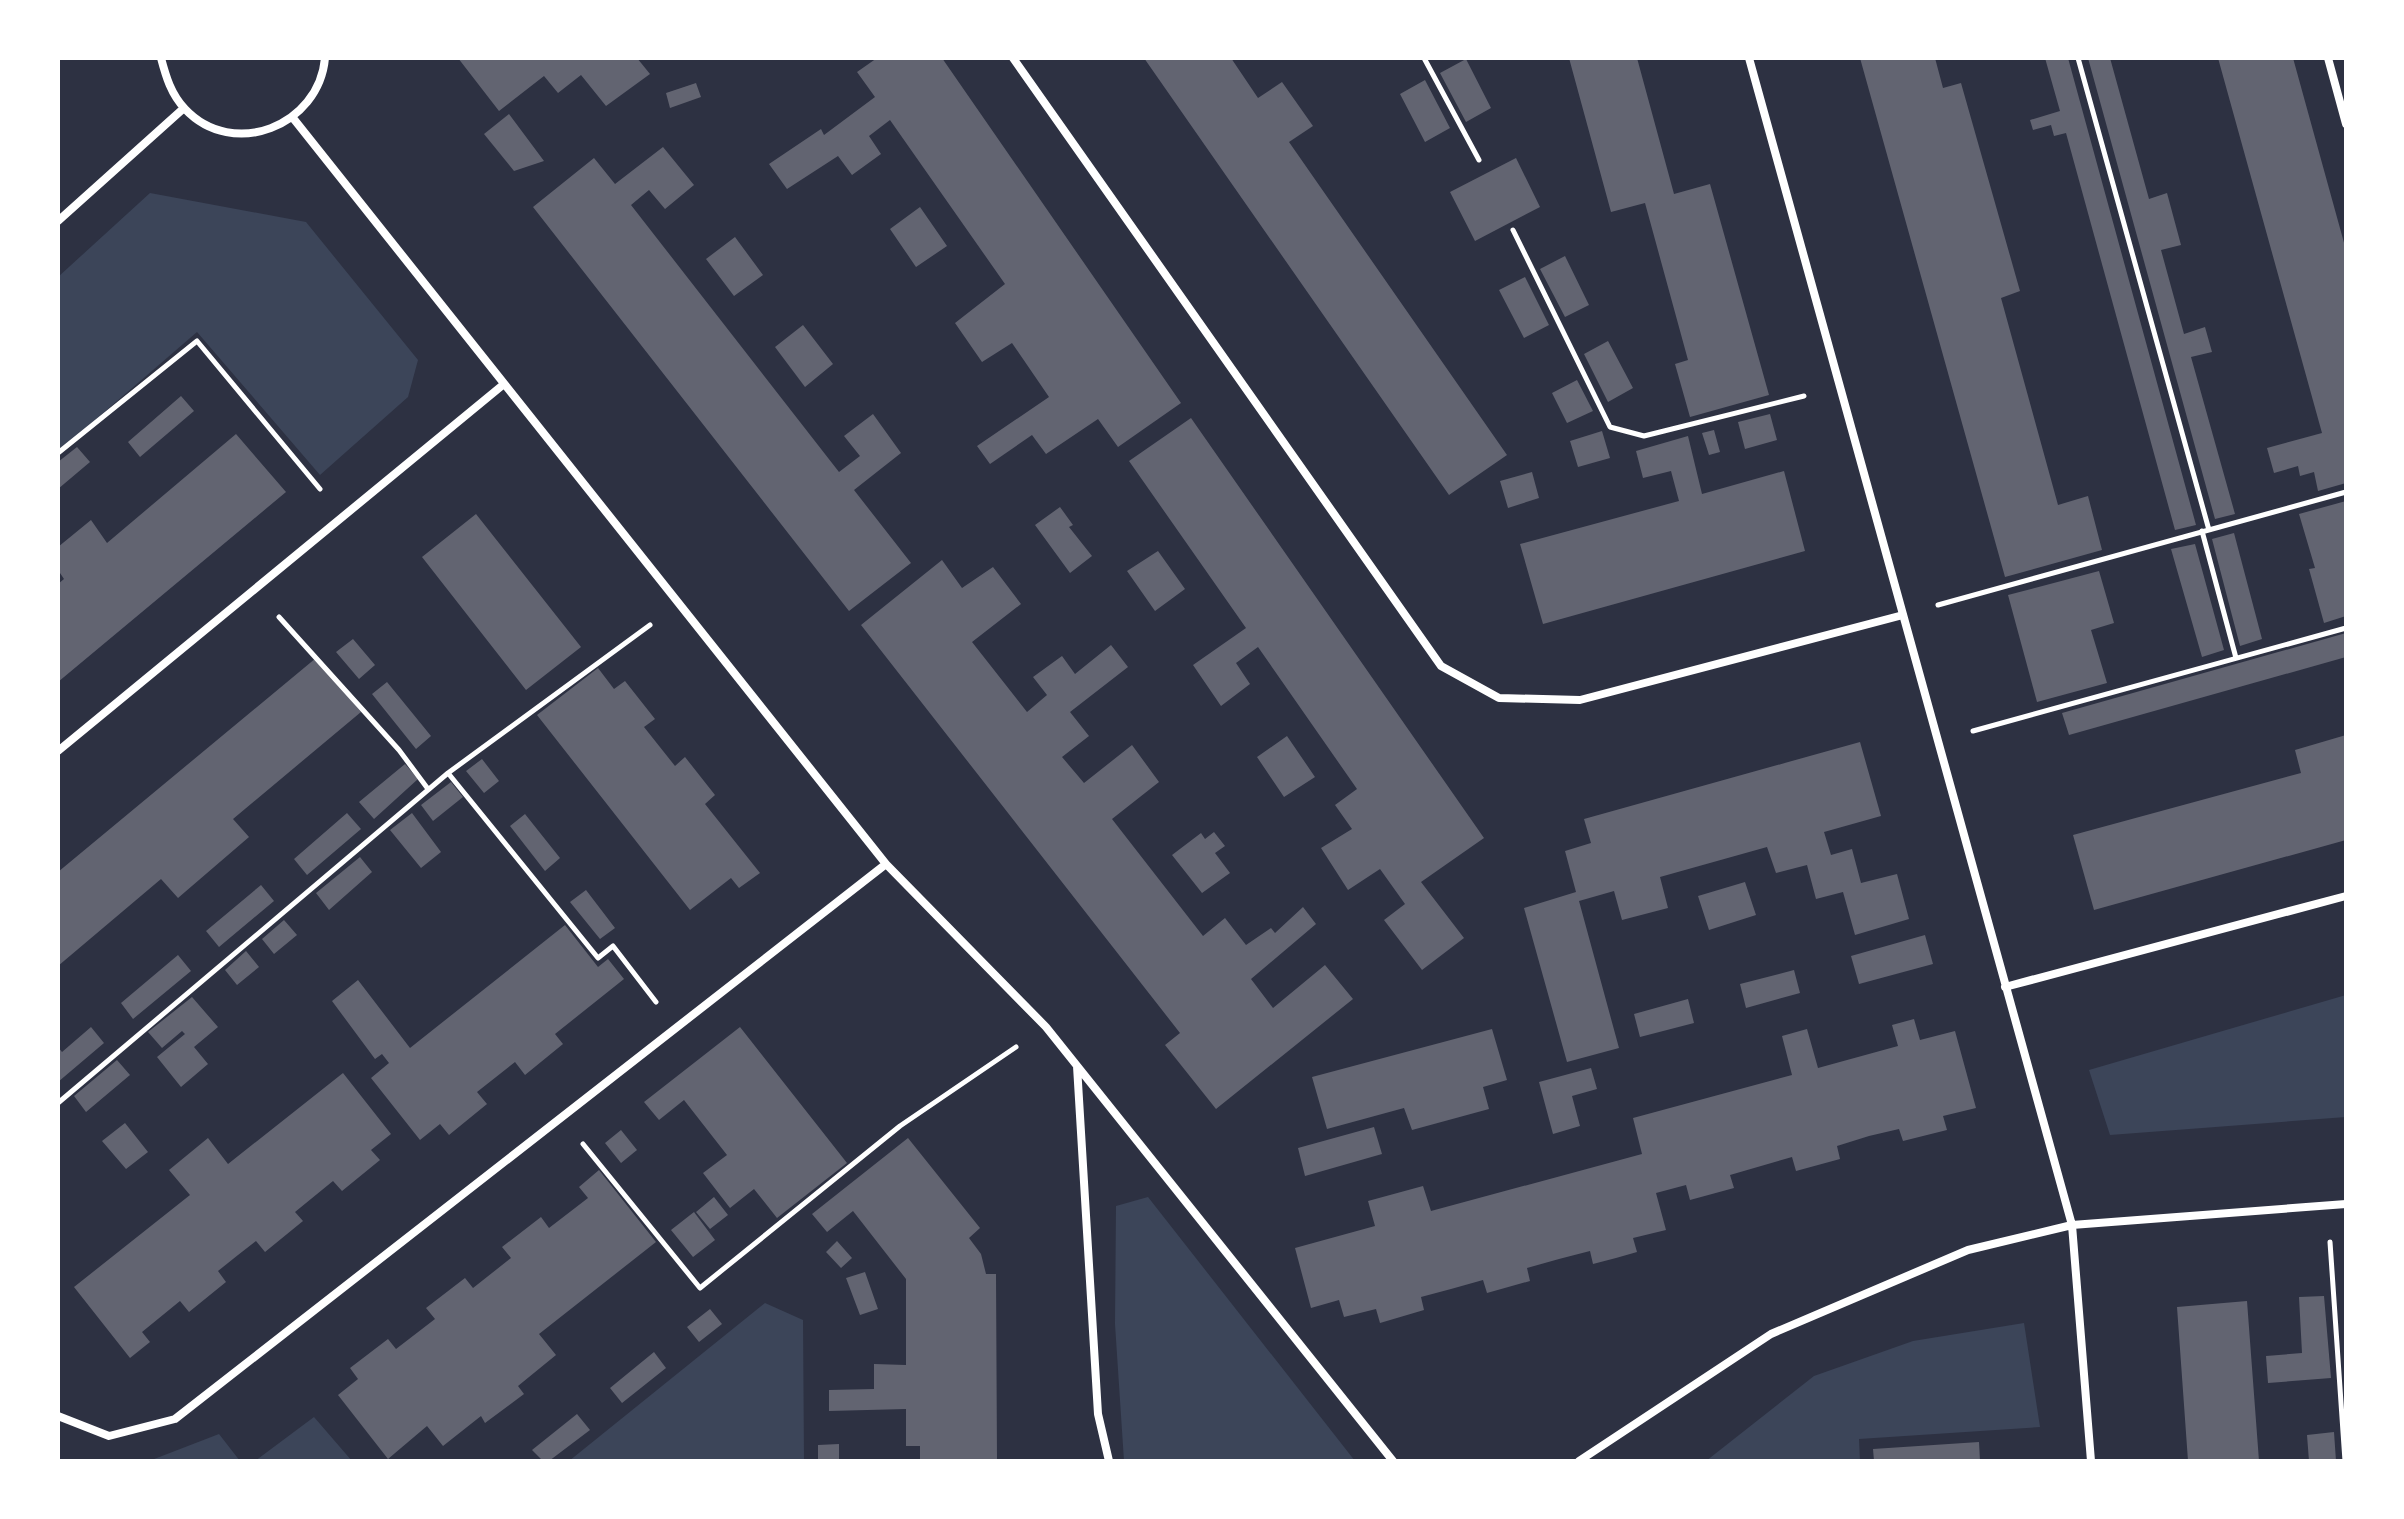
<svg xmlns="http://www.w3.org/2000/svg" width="2404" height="1519" viewBox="0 0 2404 1519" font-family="'Archivo Narrow',sans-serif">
<rect width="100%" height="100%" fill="#2d3142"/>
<path fill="#3c4559" d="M150,193L306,222L418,360L408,397L320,475L197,332L58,452V277Z
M2346,995V1117L2110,1135L2089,1070Z
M1148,1197L1355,1461H1124L1115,1324L1116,1206Z
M765,1303L803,1320L804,1461H569Z
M2024,1323L2040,1427L1859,1439L1860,1461H1706L1814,1376L1913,1341Z
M314,1417L352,1461H255Z
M219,1434L240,1461H149Z"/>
<path fill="#626471" d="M458,58H637L650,74L606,106L581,75L558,93L544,76L499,111Z
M877,58H942L1181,403L1118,447L1098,419L1046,454L1032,435L990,464L977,446L1049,397L1012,343L982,362L955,323L1005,284L890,120L869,136L881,154L852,175L838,156L787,189L769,164L821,129L824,135L875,97L857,72Z
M1144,58H1231L1258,98L1282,82L1313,126L1289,142L1507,455L1449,495Z
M1569,58H1637L1674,194L1710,184L1769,395L1690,417L1675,364L1688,360L1645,203L1611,212Z
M1860,58H1935L1943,88L1961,83L2020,291L2001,298L2058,505L2088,496L2102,550L2005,577Z
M2045,58H2068L2196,525L2175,530L2066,133L2054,136L2051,125L2033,130L2030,120L2060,111Z
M2088,58H2110L2149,199L2167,193L2181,245L2161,250L2184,334L2205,327L2212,352L2191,357L2235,514L2215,519Z
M2218,58H2293L2346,250V483L2318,491L2314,472L2300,476L2298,466L2274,473L2267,448L2322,433Z
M1466,59L1491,108L1466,122L1440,73Z
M1425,80L1450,128L1425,142L1400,94Z
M696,83L701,97L670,108L666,93Z
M509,114L544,161L514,171L484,134Z
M663,147L694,185L665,209L649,190L631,205L839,472L860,456L844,436L873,414L901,453L854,490L911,563L849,611L533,207L594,158L615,184Z
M1516,158L1540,207L1475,241L1450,192Z
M920,207L947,246L916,267L890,229Z
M735,237L763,275L734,296L706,259Z
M1565,256L1589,305L1565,317L1540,269Z
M1525,277L1549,325L1524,338L1499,290Z
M803,325L833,364L805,387L775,347Z
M1608,341L1633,388L1608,402L1584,354Z
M1577,380L1593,411L1567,423L1552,393Z
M181,396L194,411L140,457L128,442Z
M1770,414L1777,440L1745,449L1738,422Z
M1191,418L1484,838L1421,882L1464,938L1422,970L1384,920L1405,904L1380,869L1348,890L1321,848L1352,829L1335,805L1357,789L1258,647L1236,663L1250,684L1221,706L1193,665L1246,628L1129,461Z
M1714,430L1720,452L1709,455L1702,433Z
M1602,431L1610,458L1578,467L1570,441Z
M236,434L286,492L58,682V584L64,579L58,570V547L91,520L107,543Z
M1688,436L1702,494L1784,471L1805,551L1543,624L1520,544L1679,501L1671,471L1643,478L1636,451Z
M77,447L90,462L58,489V462Z
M1532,472L1539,498L1508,508L1500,481Z
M2346,501V616L2324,623L2309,569L2315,568L2299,514Z
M1060,507L1073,525L1069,527L1092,556L1070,573L1035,525Z
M476,514L581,647L526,690L422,557Z
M2234,533L2262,639L2240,646L2212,539Z
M2195,544L2224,650L2202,657L2171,549Z
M1158,551L1185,589L1155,611L1127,571Z
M942,560L962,588L993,567L1021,604L972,642L1027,712L1047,695L1033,677L1062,656L1075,674L1111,645L1128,667L1070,712L1089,736L1062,757L1084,783L1132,745L1159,782L1112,819L1203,936L1225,918L1246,945L1271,928L1275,933L1303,907L1316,924L1251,979L1273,1008L1325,965L1353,999L1216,1109L1165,1045L1180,1033L861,625Z
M2099,571L2114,623L2091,630L2107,683L2037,702L2008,595Z
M2346,633V657L2069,735L2062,713Z
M353,639L375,665L359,679L336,652Z
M316,658L361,712L233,819L249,837L178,898L161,879L58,966V872Z
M598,668L614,689L625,681L655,719L644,727L675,766L685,757L715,795L705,804L760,873L739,888L731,878L690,910L537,715Z
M387,682L431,736L416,749L372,694Z
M2346,735V840L2094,910L2073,835L2301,773L2295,750Z
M1287,736L1315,777L1284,797L1257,757Z
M1860,742L1881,816L1824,832L1831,855L1852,849L1861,883L1897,874L1909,919L1855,935L1843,892L1816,899L1807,865L1776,873L1767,847L1660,877L1668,908L1622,920L1614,891L1579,901L1619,1048L1567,1062L1524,908L1576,892L1565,851L1591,843L1584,819Z
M482,759L499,781L484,793L466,771Z
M405,764L418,779L374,819L359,802Z
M451,782L463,797L433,821L421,805Z
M347,813L361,829L307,875L294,859Z
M412,813L441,852L421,868L390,830Z
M525,814L560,858L545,871L510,826Z
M1214,832L1225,846L1215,853L1230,873L1202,893L1172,855L1201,833L1205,839Z
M360,857L372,872L329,910L316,893Z
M1745,882L1756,915L1709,930L1698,896Z
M261,885L274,901L219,947L206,931Z
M586,890L615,928L600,939L570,902Z
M284,920L297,935L274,954L262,939Z
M565,925L598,967L608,959L624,979L555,1034L563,1044L525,1075L515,1062L477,1092L487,1104L449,1135L440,1124L420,1140L371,1078L389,1063L382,1054L375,1059L332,1001L358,980L410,1048Z
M1925,935L1933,964L1859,984L1851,956Z
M246,951L259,967L237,985L225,970Z
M178,955L191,971L133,1019L121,1003Z
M1794,970L1800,993L1746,1008L1740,984Z
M192,997L218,1027L194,1047L208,1064L181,1087L157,1057L185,1034L182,1031L162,1048L148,1032Z
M1688,999L1694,1023L1640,1037L1634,1014Z
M1914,1019L1920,1040L1955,1031L1976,1108L1943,1116L1947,1130L1903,1141L1899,1129L1869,1136L1837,1146L1840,1159L1796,1171L1792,1157L1730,1175L1734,1188L1690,1200L1686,1185L1656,1193L1666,1230L1633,1238L1637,1252L1616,1258L1593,1264L1590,1251L1559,1259L1527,1268L1530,1281L1487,1293L1483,1280L1451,1289L1421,1297L1424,1310L1380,1323L1376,1309L1344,1317L1339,1300L1311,1308L1295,1248L1375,1226L1368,1201L1423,1186L1431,1211L1642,1154L1633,1118L1792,1075L1782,1036L1807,1029L1818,1068L1898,1046L1892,1025Z
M91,1027L104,1043L58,1082V1047L62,1052Z
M740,1027L847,1163L777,1218L754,1189L730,1208L703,1173L727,1155L684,1100L659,1120L644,1102Z
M1492,1029L1507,1080L1483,1087L1489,1109L1412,1130L1404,1108L1327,1129L1312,1077Z
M117,1060L130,1075L86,1112L74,1096Z
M1591,1068L1597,1089L1572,1096L1580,1126L1553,1134L1539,1082Z
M343,1073L391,1134L371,1150L380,1160L342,1191L333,1181L295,1212L303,1221L265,1252L256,1241L238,1255L218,1271L226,1282L189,1312L180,1301L142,1332L150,1342L130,1358L74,1287L190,1195L169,1170L208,1138L228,1164Z
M125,1123L148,1152L126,1169L102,1141Z
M1374,1127L1382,1154L1305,1176L1298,1148Z
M621,1130L637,1150L621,1163L605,1143Z
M908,1138L980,1228L969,1238L981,1254L986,1274H996L997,1461H920V1446H906V1409L829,1411V1390L874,1389V1364L906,1365V1279L853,1211L827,1232L812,1214Z
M599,1170L656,1242L539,1334L556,1355L518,1386L524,1394L485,1423L481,1416L443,1446L427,1426L388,1459L338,1395L358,1379L350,1368L388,1339L396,1349L435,1319L426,1308L465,1278L473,1288L511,1258L502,1247L541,1217L549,1228L588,1198L579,1187Z
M714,1197L728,1215L710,1229L696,1212Z
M694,1212L715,1240L693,1257L671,1230Z
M837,1241L852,1258L841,1268L826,1252Z
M865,1272L878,1309L860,1315L846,1278Z
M2324,1296L2331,1378L2268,1383L2266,1356L2302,1353L2299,1297Z
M2247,1301L2259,1461H2188L2177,1307Z
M710,1309L722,1324L699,1342L687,1327Z
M654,1352L666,1368L622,1403L610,1388Z
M577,1414L590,1430L549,1461H543L532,1450Z
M2334,1432L2336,1461H2309L2307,1435Z
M1979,1442L1980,1461H1874L1873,1449Z
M839,1444V1461H818V1445Z"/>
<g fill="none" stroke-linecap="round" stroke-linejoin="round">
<path stroke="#fff" stroke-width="5" d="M1424,58L1479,160
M2078,58L2209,530
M1513,230L1610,427L1644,436L1804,396
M58,453L197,341L320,489
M2202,531L2236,658
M1938,605L2346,492
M279,617L399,750L428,789
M1973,731L2346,628
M448,773L598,958L613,946L656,1002
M58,1103L448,773L650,625
M583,1144L700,1288L900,1126L1016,1047
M2330,1242L2345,1461"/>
<path stroke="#fff" stroke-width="8" d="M161,58C166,77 171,94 185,109C233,160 319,126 325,58
M1013,58L1441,666L1499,698L1580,700L1903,615
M1749,58L2072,1225L2091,1461
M2328,58L2346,124
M293,118L886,864L1046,1027L1393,1461
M58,221L184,108
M58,751L504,384
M2005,987L2346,896
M1077,1066L1098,1414L1109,1461
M58,1416L109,1436L175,1419L886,864
M1579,1461L1771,1334L1968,1250L2072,1225L2346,1204"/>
</g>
<rect width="2404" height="1519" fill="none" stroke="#ffffff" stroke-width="120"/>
</svg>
